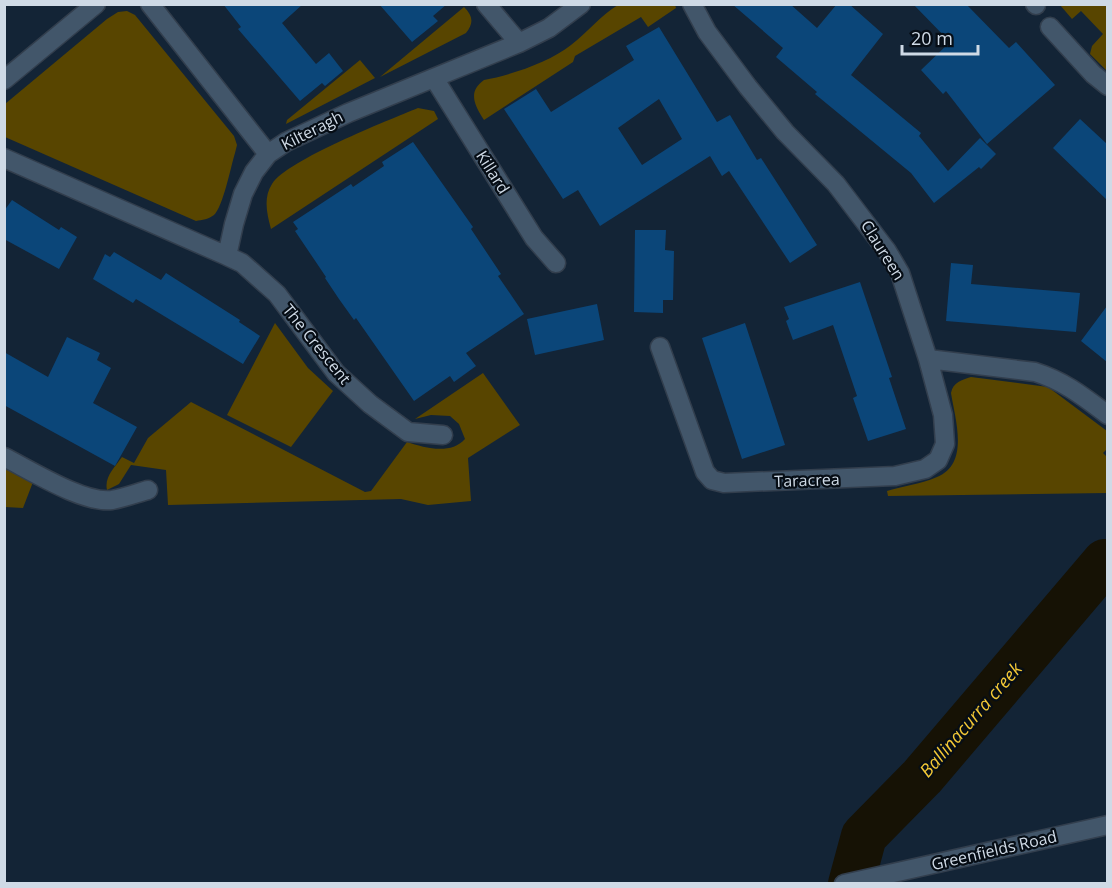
<svg xmlns="http://www.w3.org/2000/svg" width="1112" height="888" viewBox="0 0 1112 888" font-family="'Open Sans',sans-serif">
<rect width="100%" height="100%" fill="#132436"/>
<path fill="#584500" d="M618,5H675L676,8L648,27L641,17L575,56L573,62L484,120C475,106 467,92 484,80C511,75 550,62 571,45C588,32 600,16 618,5Z
M1060,5H1107V71L1090,54L1092,46L1103,34L1081,11L1072,19Z
M464,7C473,16 474,23 466,33L380,77Z
M127,11L135,15L234,136L237,145L235,153C231,166 223,207 214,215C209,219 202,220 196,221L5,137V104L107,19L118,12Z
M360,60L375,78L286,124L287,120Z
M418,108L434,111L438,119L271,229C267,214 263,198 272,184C287,160 389,120 418,108Z
M275,323L308,368L333,391L291,447L227,415Z
M483,373L520,425L468,458L471,501L428,505L401,499L168,505L166,470L131,465L119,484L107,490C104,477 115,467 122,457L134,463L148,438L191,402L365,492L371,491L407,442C425,448 451,455 465,439L459,424L450,416L431,415L415,419Z
M971,377L1048,387L1107,431V449L1103,453L1107,457V493L888,496L887,491C903,486 921,484 937,477C970,464 955,419 951,393C953,382 962,380 971,377Z
M5,468L33,482L23,508L5,507Z"/>
<g fill="none" stroke-linecap="round" stroke-linejoin="round">
<path stroke="#161205" stroke-width="46" d="M851,884L864,836L922,777L1105,562"/>
</g>
<path fill="#0b4679" fill-rule="evenodd" d="M223,4H303L282,23L316,64L329,53L343,71L325,86L322,83L300,101L238,29L241,27Z
M379,4H447L433,16L438,21L412,42Z
M732,4H790L817,28L837,4H849L883,34L851,75L921,133L919,136L948,171L980,138L996,154L981,169L979,167L934,203L911,173L815,94L817,92L776,57L783,48Z
M913,4H966L1009,48L1016,42L1055,85L987,144L946,91L943,94L921,70L950,42Z
M659,27L717,122L730,115L757,160L761,158L817,245L790,263L729,171L722,176L710,156L600,226L578,190L563,199L504,109L536,89L551,112L634,60L626,46ZM659,99L682,139L642,165L618,128Z
M1080,119L1107,144V200L1053,148Z
M413,142L473,227L471,229L501,274L498,276L524,314L466,353L476,366L454,382L450,376L414,401L356,318L354,320L339,299L325,278L326,277L295,231L298,229L293,222L351,184L353,187L384,166L382,162Z
M12,200L59,230L61,227L77,237L59,269L4,239V211Z
M635,230H666L665,250L674,251L673,300H663V313L634,312Z
M114,252L161,280L166,273L240,320L239,322L260,336L243,364L136,299L133,303L93,279L105,254L110,257Z
M951,263L973,265L971,284L1080,293L1076,332L946,321Z
M860,282L892,377L889,378L906,429L868,441L853,398L857,396L833,325L793,340L786,321L789,319L784,307Z
M597,304L604,340L535,355L527,319Z
M1107,306V362L1081,341Z
M745,323L785,445L742,459L702,338Z
M67,337L100,353L97,360L111,368L93,403L137,427L115,466L4,405V352L48,377Z"/>
<g fill="none" stroke-linecap="round" stroke-linejoin="round">
<g stroke="#323e4d" stroke-width="21">
<path id="minor" d="M150,4L268,154
M486,4L519,43
M692,4L707,32L748,87L785,132L836,184L887,251L900,273L928,359L1035,372C1064,381 1084,397 1108,415
M1035,4L1036,5
M1050,27L1093,74L1108,86
M434,78L534,238L556,263
M4,80L96,4
M4,158L227,256L234,224L243,194L254,172L268,154L286,142L348,113L519,43L549,28L581,4
M227,256L242,263L277,294L336,373L370,404L408,432L443,435
M660,347L705,472L712,480L724,483L895,476L925,469L938,460L945,444L943,415L928,359
M4,457C30,470 84,504 112,500C124,498 137,493 148,490
M844,884L1108,825"/>
</g>
<use href="#minor" stroke="#42566a" stroke-width="18"/>
</g>
<g text-anchor="middle" stroke-width="4.5" stroke-linejoin="round" paint-order="stroke">
<g font-size="16" fill="#cfdae6" stroke="#060d15">
<text transform="translate(312 130) rotate(-27)" y="6">Kilteragh</text>
<text transform="translate(493 172) rotate(58)" y="6">Killard</text>
<text transform="translate(883 250) rotate(58)" y="6">Claureen</text>
<text transform="translate(317 344) rotate(51)" y="6">The Crescent</text>
<text transform="translate(807 480) rotate(-2)" y="6">Taracrea</text>
<text transform="translate(994 850) rotate(-13)" y="6">Greenfields Road</text>
</g>
<g font-size="18" font-style="italic" fill="#f3c836" stroke="#060d15">
<text transform="translate(971 720) rotate(-49)" y="6">Ballinacurra creek</text>
</g>
</g>
<rect width="1112" height="888" fill="none" stroke="#cfdae6" stroke-width="12"/>
<path d="M902 45v9h76v-9" fill="none" stroke="#cfdae6" stroke-width="3"/>
<text x="911" y="45" font-size="18" fill="#cfdae6" stroke="#060d15" stroke-width="4.5" paint-order="stroke">20 m</text>
</svg>
